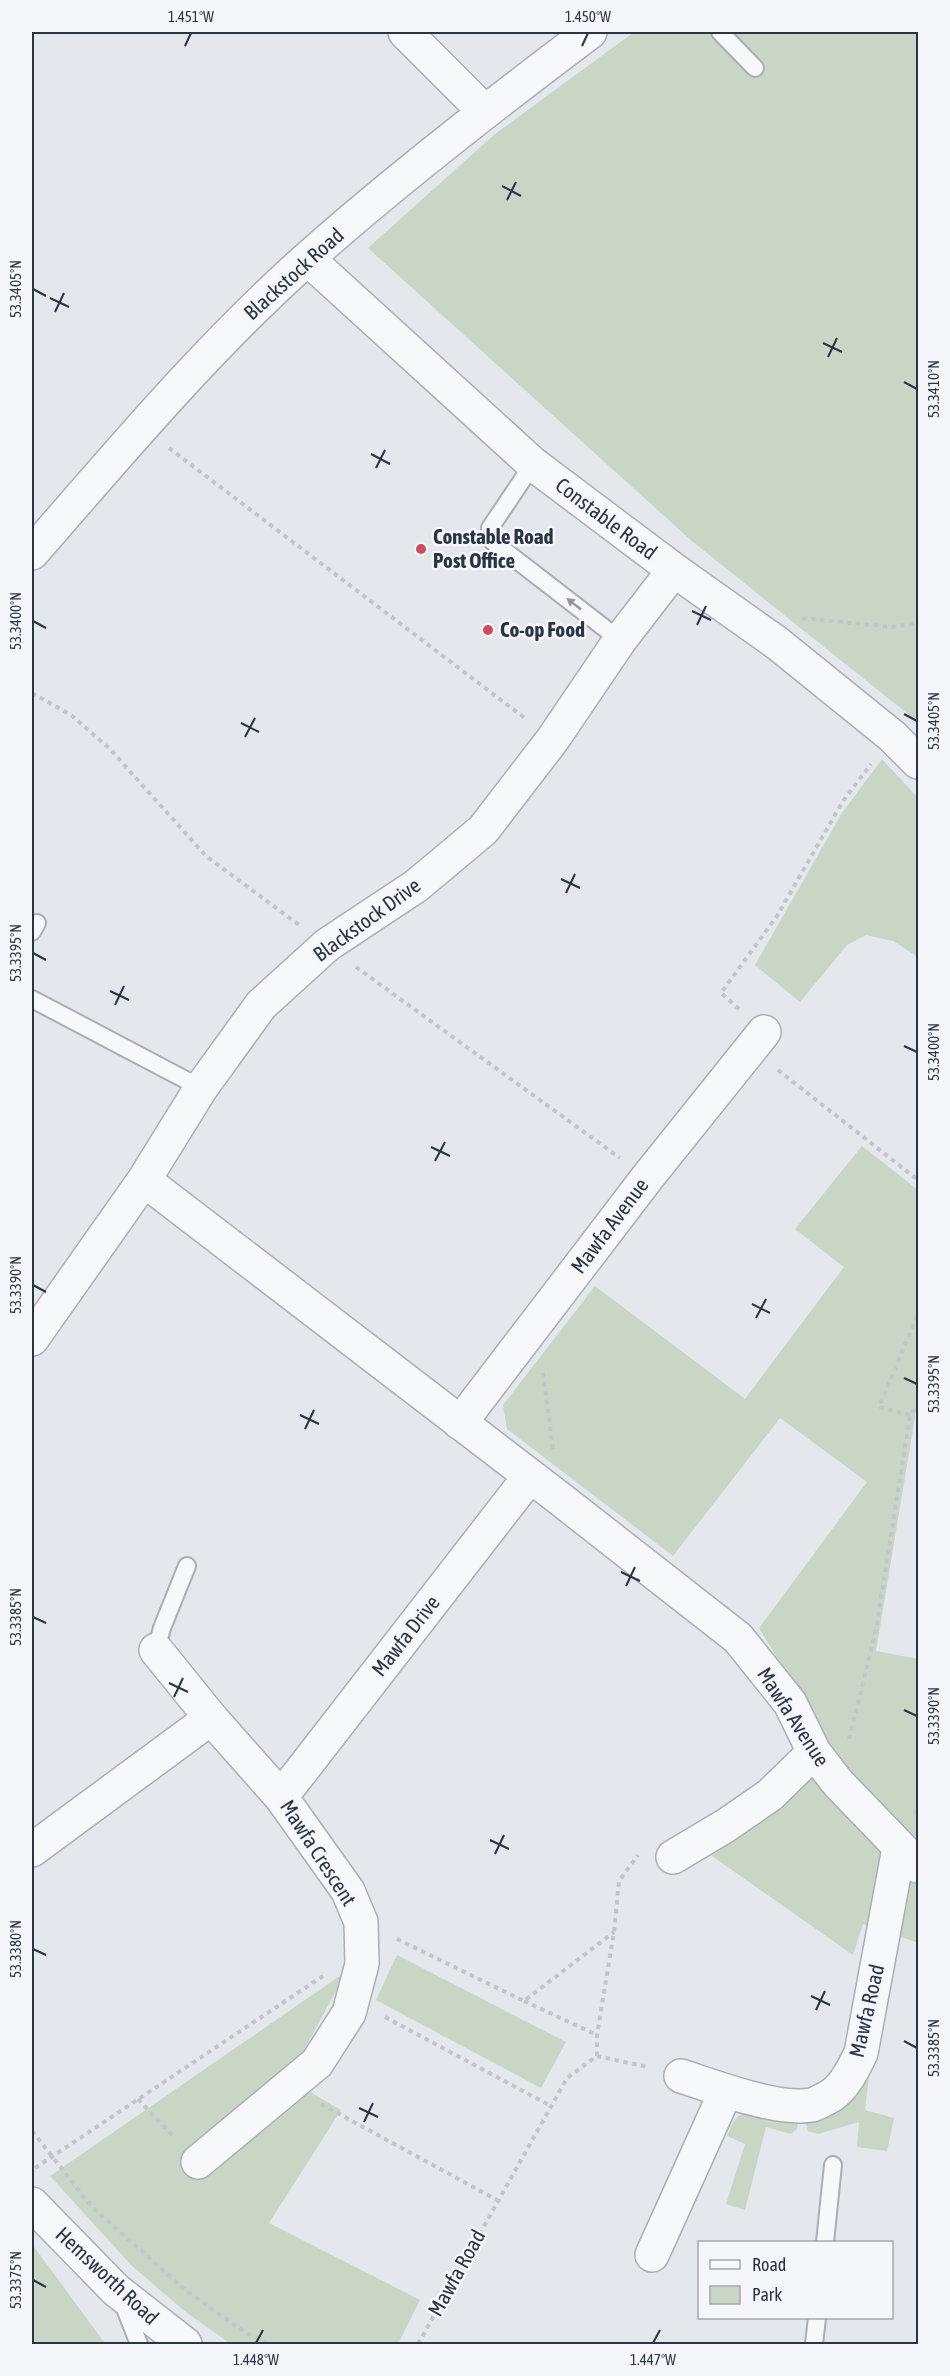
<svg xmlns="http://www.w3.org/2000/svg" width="950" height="2376" viewBox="0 0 950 2376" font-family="'Asap Condensed',sans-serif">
<rect width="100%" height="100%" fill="#e4e7ec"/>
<path fill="#c9d6c5" d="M634,32H918V722L693,542L368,248L495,134Z
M882,759L918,798V957L893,941L866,935L847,945L800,1002L755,965L842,813Z
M862,1146L918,1190V1399L876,1651L918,1659V1943L863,1924L853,1955L712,1856L832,1747L759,1628L867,1482L780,1418L673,1556L507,1429L503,1405L595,1286L745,1399L844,1267L795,1229Z
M397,1955L566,2042L541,2088L376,2000Z
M347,1971L288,2079L341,2110L269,2223L420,2300L398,2344H231L187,2313L132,2266L50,2176Z
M866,2068L869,2075L865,2110L894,2118L887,2151L857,2147L859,2122L818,2134L808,2131L805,2120Z
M751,2109L794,2118L798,2124L797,2129L791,2134L766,2127L745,2210L726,2204L745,2144L727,2136C733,2121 736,2115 751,2109Z
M32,2244L101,2338L106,2344H32Z"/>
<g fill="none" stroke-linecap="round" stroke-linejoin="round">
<g stroke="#a9aeb7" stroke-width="20">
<path id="service" d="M720,32L755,68
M533,464L490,528L492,541L620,640
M32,932L37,923
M32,999L201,1088
M156,1650L162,1628L187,1566
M825,2242L833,2165
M122,2301L139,2344
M814,2344L817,2318"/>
</g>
<g stroke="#a9aeb7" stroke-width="36">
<path id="minor" d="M405,32L485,112
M308,259L533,464L674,570L777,643L892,736L918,762
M144,1180L559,1498L738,1638L790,1703L814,1752L838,1783L918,1866
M32,1339L144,1180L201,1088L261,1005L327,945L416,886L483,830L553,739L620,640L674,570
M460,1423L647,1178L764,1032
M156,1650L211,1718L281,1797L348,1891L361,1922L362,1964L349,2013L317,2063L198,2162
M281,1797L530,1476
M32,1850L211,1718
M673,1857L725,1826L770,1795L814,1752
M681,2076C715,2087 777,2111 812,2105C818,2103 827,2098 832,2095C846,2085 854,2067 861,2053L899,1848
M652,2255L726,2091"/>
</g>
<g stroke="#a9aeb7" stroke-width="36">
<path id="tertiary" d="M32,553C120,452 207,348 307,259C397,179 494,104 590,32
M32,2204L116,2290L185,2344"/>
</g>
<path stroke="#c2c5cb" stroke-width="4" stroke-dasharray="4.5 4.5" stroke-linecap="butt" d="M169,448L526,719
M802,618L892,627L918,623
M32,693L71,715L109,748L206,856L299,925
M356,967L620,1158
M739,1009L721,993L777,916L843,801L871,764
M778,1070L918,1180
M543,1373L553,1449
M910,1415L879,1407L918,1313
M849,1739L876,1630L910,1415L918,1405
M914,1814L918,1804
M397,1939L524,2001L614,1932
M524,2001L597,2035
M385,2017L551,2106
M597,2056V2035L614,1932L619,1881L638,1855
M138,2099L175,2138
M321,2104L497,2200
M32,2131L92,2207L184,2289L246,2333L270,2344
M35,2168L323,1976
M418,2344L567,2078L597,2056L648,2067"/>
<use href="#service" stroke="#f7f8fa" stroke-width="16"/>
<use href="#minor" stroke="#f7f8fa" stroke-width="33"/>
<use href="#tertiary" stroke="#f7f8fa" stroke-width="33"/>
</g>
<defs><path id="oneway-solid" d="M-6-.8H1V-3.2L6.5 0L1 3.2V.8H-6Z" transform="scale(1.5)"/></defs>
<use fill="#9196a0" href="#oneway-solid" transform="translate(574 604) rotate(-142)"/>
<path fill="none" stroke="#2b3445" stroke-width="2" d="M185,46L191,33M582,46L588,33M502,186L521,196M507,200L516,182M33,289L46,296M50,298L69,307M55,312L64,293M823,343L842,352M828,357L837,338M904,382L917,389M371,454L390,464M376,468L385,450M692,611L711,620M33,621L46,628M697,625L706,606M904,714L917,721M241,723L259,732M245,737L255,718M561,879L580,888M566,893L575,874M33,953L46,960M110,991L129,1000M115,1005L124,986M904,1046L917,1052M431,1147L450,1156M435,1161L445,1142M33,1285L46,1292M752,1304L770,1313M756,1318L766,1299M904,1378L917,1384M300,1415L319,1424M305,1429L314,1410M621,1572L640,1581M626,1586L635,1567M33,1617L46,1623M169,1683L188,1692M174,1697L183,1678M904,1710L917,1716M490,1840L509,1849M495,1854L504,1835M33,1949L46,1955M811,1996L830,2005M816,2010L825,1991M904,2041L917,2048M359,2108L378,2117M364,2122L373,2103M33,2280L46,2287M256,2343L263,2330M653,2343L660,2330"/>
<g fill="#d1495b" stroke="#f4f6f9" stroke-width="2">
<circle cx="421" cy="549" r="6"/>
<circle cx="488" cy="630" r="6"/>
</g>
<g text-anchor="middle" stroke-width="5" stroke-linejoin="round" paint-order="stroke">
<g font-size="21" fill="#2b3445" stroke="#f4f6f9">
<text transform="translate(294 274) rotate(-42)" y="7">Blackstock Road</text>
<text transform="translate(606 519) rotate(37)" y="7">Constable Road</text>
<text transform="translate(367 920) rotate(-36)" y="7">Blackstock Drive</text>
<text transform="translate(610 1226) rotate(-53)" y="7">Mawfa Avenue</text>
<text transform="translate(406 1636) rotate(-52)" y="7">Mawfa Drive</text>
<text transform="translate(793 1717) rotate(57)" y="7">Mawfa Avenue</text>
<text transform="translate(318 1853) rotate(57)" y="7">Mawfa Crescent</text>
<text transform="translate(867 2011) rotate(-77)" y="7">Mawfa Road</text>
<text transform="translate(457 2273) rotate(-61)" y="7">Mawfa Road</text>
<text transform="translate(107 2276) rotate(43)" y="7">Hemsworth Road</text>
</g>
<g font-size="21" font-weight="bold" fill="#2b3445" stroke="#f4f6f9" text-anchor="start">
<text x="433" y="544">Constable Road<tspan x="433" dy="24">Post Office</tspan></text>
<text x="500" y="637">Co-op Food</text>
</g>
</g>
<rect width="950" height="2376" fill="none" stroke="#f4f6f9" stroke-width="66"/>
<rect x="698" y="2241" width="195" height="78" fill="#f4f6f9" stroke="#a4a8b1" stroke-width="1.5"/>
<rect x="710" y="2260" width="30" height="9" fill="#f7f8fa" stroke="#a4a8b1" stroke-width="1.5"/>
<text x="752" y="2271" font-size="18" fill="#2b3445">Road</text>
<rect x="710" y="2286" width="30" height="18" fill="#c9d6c5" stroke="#a4a8b1" stroke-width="1.5"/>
<text x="752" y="2301" font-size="18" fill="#2b3445">Park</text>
<rect x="33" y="33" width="884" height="2310" fill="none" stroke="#2b3445" stroke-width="2"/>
<g font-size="15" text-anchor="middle" fill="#2b3445">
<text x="191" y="22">1.451°W</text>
<text x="588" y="22">1.450°W</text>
<text transform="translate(16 289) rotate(-90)" y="5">53.3405°N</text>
<text transform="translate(934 389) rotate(-90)" y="5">53.3410°N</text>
<text transform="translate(16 621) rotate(-90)" y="5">53.3400°N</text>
<text transform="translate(934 721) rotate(-90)" y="5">53.3405°N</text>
<text transform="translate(16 953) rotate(-90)" y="5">53.3395°N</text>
<text transform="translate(934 1052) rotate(-90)" y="5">53.3400°N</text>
<text transform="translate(16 1285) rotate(-90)" y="5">53.3390°N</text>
<text transform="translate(934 1384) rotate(-90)" y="5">53.3395°N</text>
<text transform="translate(16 1617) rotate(-90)" y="5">53.3385°N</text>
<text transform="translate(934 1716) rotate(-90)" y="5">53.3390°N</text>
<text transform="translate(16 1949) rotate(-90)" y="5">53.3380°N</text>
<text transform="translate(934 2048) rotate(-90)" y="5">53.3385°N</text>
<text transform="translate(16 2280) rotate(-90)" y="5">53.3375°N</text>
<text x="256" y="2365">1.448°W</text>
<text x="653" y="2365">1.447°W</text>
</g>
</svg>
